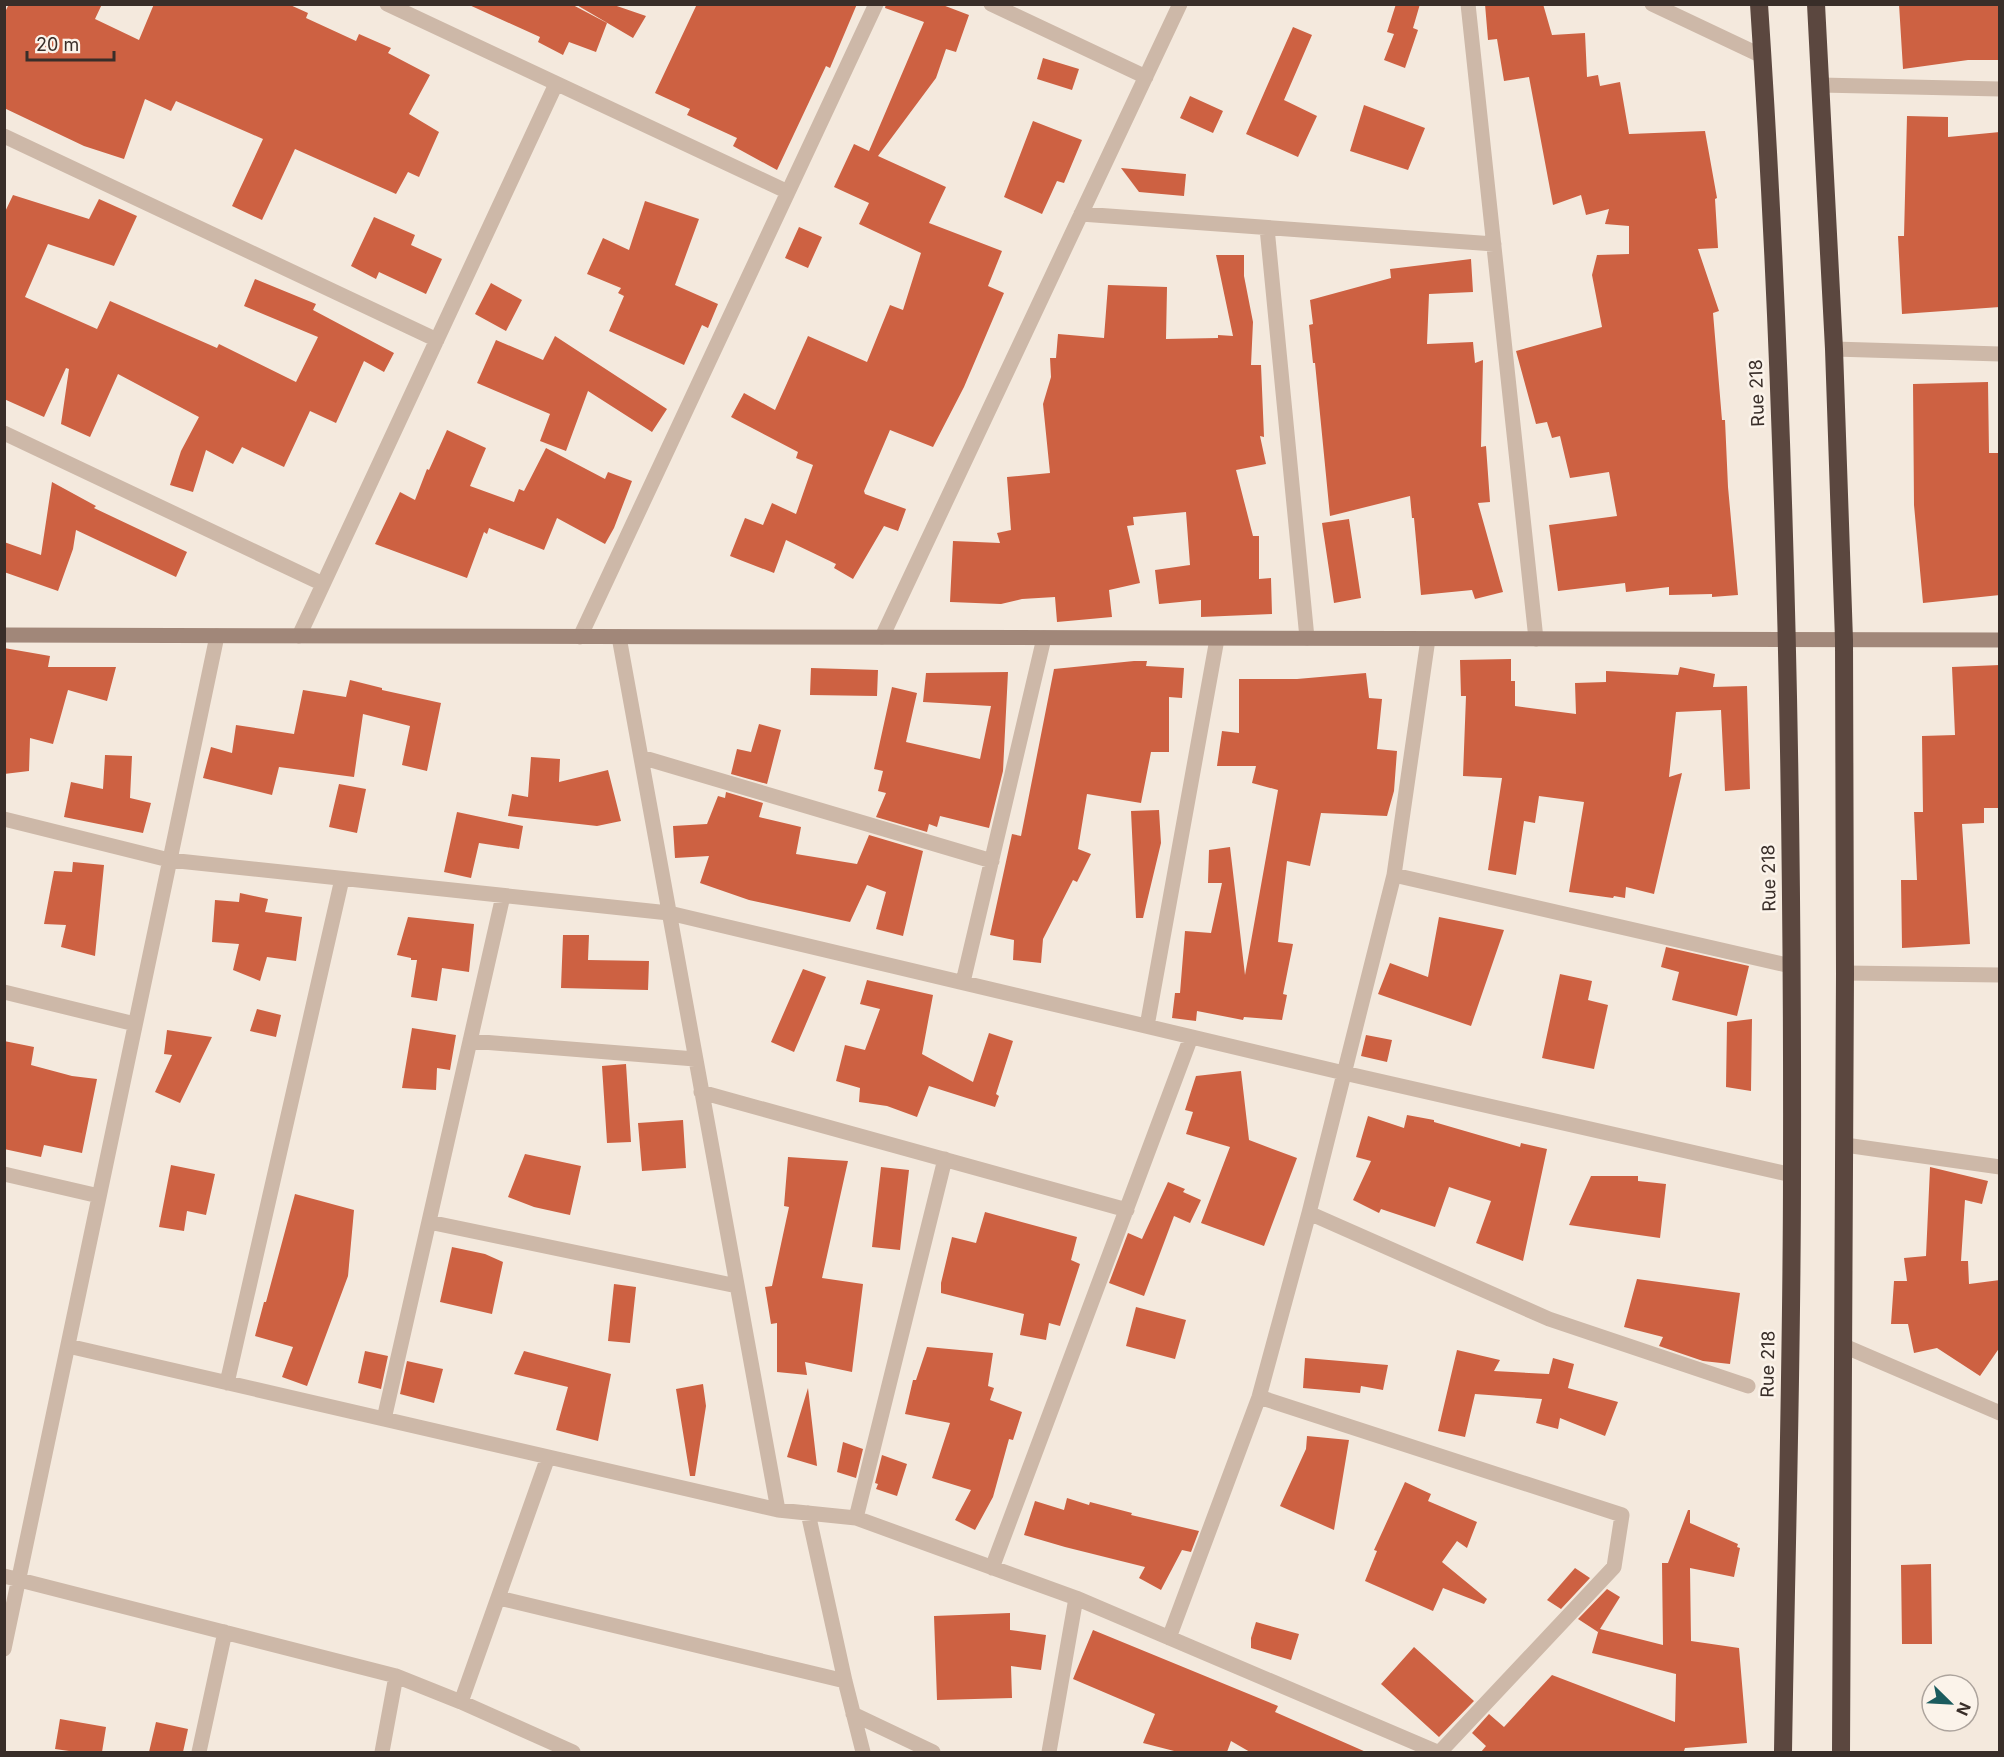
<svg xmlns="http://www.w3.org/2000/svg" width="2004" height="1757" viewBox="0 0 2004 1757" font-family="Inter,sans-serif">
<rect width="100%" height="100%" fill="#f4e9dd"/>
<path fill="#cd6142" d="M9,4H102L95,19L139,40L154,4H288L308,13L306,18L356,41L359,34L391,48L388,53L430,75L409,114L439,132L419,177L408,172L396,194L295,149L262,220L232,206L263,139L176,101L171,111L145,99L124,159L84,146L4,108V14Z
M467,4H571L607,23L596,52L569,42L563,55L538,42L540,37Z
M575,4H611L646,16L633,38Z
M697,4H857L830,68L826,66L777,170L733,146L737,138L687,115L690,109L655,93Z
M886,4H940L969,15L956,52L946,49L936,78L878,156L946,187L929,223L1002,251L988,286L1004,293L964,387L933,447L890,430L864,491L865,494L906,509L898,531L884,526L853,579L834,568L836,564L786,540L774,573L730,556L745,518L763,525L772,503L796,514L813,465L796,458L798,452L731,417L744,393L775,410L808,336L867,362L890,305L903,310L921,253L859,224L869,203L834,187L854,144L869,151L924,22L885,8Z
M1396,4H1420L1413,28L1418,30L1405,68L1384,60L1394,34L1387,32Z
M1485,4H1543L1552,35L1585,33L1587,77L1598,75L1600,86L1620,82L1629,134L1705,131L1717,198L1715,199L1718,248L1698,249L1719,311L1713,313L1722,420H1725L1728,487L1738,595L1712,597V594L1669,595V587L1626,592L1625,583L1558,591L1549,525L1617,516L1609,472L1570,478L1560,436L1552,438L1547,422L1536,424L1516,351L1602,327L1592,275L1597,255L1629,254V226L1605,224L1609,209L1586,215L1581,195L1553,205L1529,77L1504,81L1497,39L1488,40Z
M1899,4H2000V60H1968L1903,69Z
M1293,27L1312,35L1284,100L1317,116L1298,157L1246,134Z
M1043,58L1079,69L1072,90L1037,79Z
M1190,96L1223,111L1213,133L1180,118Z
M1364,105L1425,128L1408,170L1350,151Z
M1907,116L1948,117V137L2000,132V307L1902,314L1898,236H1904Z
M1033,121L1082,140L1064,183L1057,181L1042,214L1004,197Z
M1121,168L1186,174L1184,196L1139,192Z
M13,195L89,219L99,199L137,216L114,266L48,244L25,297L97,329L110,301L217,348L219,344L296,382L318,337L244,306L255,279L316,304L313,310L394,353L384,372L364,361L336,423L310,411L284,467L242,447L233,464L206,450L193,492L170,485L181,451L199,417L118,374L90,437L61,424L69,369L66,368L44,417L4,399V214Z
M645,201L699,219L675,285L718,304L708,328L702,325L684,365L609,331L624,296L618,293L621,288L587,274L603,238L629,250Z
M374,217L415,235L411,245L442,259L426,294L379,272L376,279L351,266Z
M799,227L822,237L808,268L785,258Z
M1216,255H1244V276L1253,322L1251,365H1261L1264,437L1260,436L1266,464L1236,470L1253,536H1259V579L1271,578L1272,614L1201,617V600L1159,604L1155,570L1190,565L1186,512L1133,517L1134,525L1127,526L1140,583L1109,590L1112,617L1057,622L1055,597L1022,599L1001,604L950,602L953,541L1000,543L997,533L1011,530L1007,477L1050,473L1043,404L1051,377L1050,358H1056L1058,334L1104,338L1108,285L1167,287L1166,339L1218,338V335L1233,336Z
M1471,259L1473,292L1429,294L1427,344L1473,342L1475,363L1483,360L1481,447L1486,446L1490,502L1478,503L1503,592L1475,599L1472,590L1421,595L1414,518H1412L1410,496L1330,516L1315,363H1313L1309,325L1313,324L1310,300L1391,278L1390,269Z
M491,283L522,300L506,331L475,314Z
M555,336L667,409L652,432L588,391L566,451L540,441L550,414L477,383L496,340L543,360Z
M1988,382L1989,453H2000V595L1923,603L1914,505L1913,384Z
M447,430L486,448L470,486L514,502L519,489L524,491L546,448L605,479L608,472L632,481L614,528L605,544L557,518L544,550L489,528L487,534L484,532L467,578L375,544L400,492L415,500L427,469L429,470Z
M52,482L96,506L94,508L187,552L176,577L76,530L73,549L58,591L4,572V542L41,555Z
M1349,519L1361,598L1334,603L1322,523Z
M4,648L50,656L48,667H116L107,701L68,690L53,744L30,738L29,771L4,774Z
M1511,659V681H1515V706L1576,714L1575,683L1606,682V671L1678,675L1680,667L1715,674L1713,687L1747,686L1750,789L1725,791L1721,710L1676,712L1669,777L1682,773L1654,894L1626,887L1625,898L1614,896L1613,898L1569,892L1584,802L1539,796L1535,823L1524,821L1516,875L1488,870L1502,778L1463,776L1466,696H1461L1460,660Z
M1134,661H1147L1146,666L1184,668L1182,698L1169,697V752H1151L1141,803L1087,794L1078,849L1091,854L1077,882L1073,880L1043,939L1041,963L1013,960L1014,940L990,935L1012,834L1021,836L1054,669Z
M2000,665V808H1984V823L1962,824L1970,944L1902,948L1901,880H1917L1914,812H1923L1922,736L1955,735L1952,667Z
M811,668L878,670L877,696L810,695Z
M1008,672L1003,771L989,828L940,816L937,827L929,824L927,832L876,817L886,793L878,791L883,771L874,769L892,687L917,693L906,742L980,759L991,706L923,702L926,673Z
M1366,673L1369,698L1382,699L1377,749L1397,751L1394,791L1387,816L1321,813L1310,866L1287,861L1278,942L1293,944L1283,994L1287,995L1282,1020L1244,1017L1243,1020L1197,1011L1196,1021L1172,1018L1175,993H1180L1185,931L1211,933L1222,883H1208L1209,850L1230,847L1245,975L1278,790L1252,783L1256,766H1217L1222,731L1239,733V679H1297Z
M350,680L382,688V690L441,703L427,771L402,765L410,726L363,714L354,777L279,767L272,795L203,778L211,747L232,753L236,725L294,734L303,690L346,697Z
M759,724L781,730L767,784L731,774L737,749L751,752Z
M105,755L132,756L130,798L151,803L143,833L64,817L71,782L103,789Z
M531,757L560,759L559,782L608,770L621,821L597,826L508,816L512,794L528,797Z
M339,784L366,789L357,833L329,827Z
M726,792L763,803L759,817L801,827L796,854L857,864L869,835L923,851L903,936L876,929L886,892L867,885L850,922L749,900L700,883L709,856L675,858L673,826L707,824L718,796L725,798Z
M1159,810L1161,843L1143,918H1136L1131,811Z
M457,812L523,826L519,849L479,843L471,878L444,872Z
M73,862L104,865L95,956L61,947L66,925L44,924L54,871L72,872Z
M240,893L268,899L265,912L302,917L296,961L267,957L260,981L233,970L239,944L212,942L215,900L239,902Z
M408,917L474,924L469,972L442,968L437,1001L411,997L417,960H411V958L397,955Z
M1439,917L1504,930L1471,1026L1378,994L1390,963L1428,977Z
M563,935H589L588,960L649,961L648,990L561,988Z
M1666,947L1749,966L1737,1016L1672,1000L1679,972L1661,967Z
M803,969L826,977L794,1052L771,1042Z
M1560,974L1592,981L1588,1000L1608,1005L1594,1069L1542,1058Z
M867,980L933,995L922,1054L973,1082L989,1033L1013,1041L996,1094L999,1096L995,1107L929,1086L917,1117L887,1106L859,1102L860,1088L836,1081L845,1045L865,1050L880,1009L860,1004Z
M257,1009L281,1015L276,1037L250,1031Z
M1752,1019L1751,1091L1726,1087L1727,1022Z
M412,1028L456,1035L450,1070L437,1068L436,1090L402,1088Z
M167,1030L212,1037L180,1103L155,1092L172,1055L164,1054Z
M1366,1035L1392,1040L1387,1062L1361,1056Z
M4,1041L34,1047L31,1065L72,1076L97,1079L82,1153L44,1145L41,1157L4,1149Z
M626,1064L631,1142L607,1143L602,1066Z
M1241,1071L1249,1140L1297,1158L1264,1246L1201,1223L1230,1147L1186,1134L1193,1112L1185,1110L1196,1076Z
M1407,1115L1434,1120V1122L1520,1147L1521,1143L1547,1149L1523,1261L1476,1243L1491,1201L1449,1187L1435,1227L1381,1209L1379,1213L1353,1200L1371,1161L1356,1157L1368,1116L1404,1128Z
M683,1120L686,1168L642,1171L638,1123Z
M525,1154L581,1166L570,1215L534,1207L508,1197Z
M788,1157L848,1161L822,1278L863,1284L852,1372L805,1362L807,1375L777,1372V1323L771,1324L765,1287L772,1286L789,1207L784,1206Z
M171,1165L215,1174L206,1215L187,1211L184,1231L159,1227Z
M881,1167L909,1170L900,1250L872,1247Z
M1930,1167L1988,1181L1982,1204L1965,1200L1961,1261H1968L1969,1284L2000,1280V1347L1980,1376L1937,1348L1914,1353L1908,1324H1891L1894,1281H1907L1904,1258L1926,1256Z
M1591,1176H1638V1181L1666,1184L1660,1238L1569,1225Z
M1168,1182L1185,1189L1183,1192L1201,1200L1190,1223L1174,1216L1144,1296L1109,1283L1128,1233L1142,1239Z
M295,1194L354,1210L348,1276L307,1386L282,1377L293,1347L255,1336L264,1302H266Z
M985,1212L1077,1237L1071,1260L1080,1264L1060,1326L1049,1323L1046,1340L1020,1335L1024,1314L941,1293V1283L952,1237L976,1243Z
M452,1247L485,1254L503,1262L492,1314L440,1302Z
M1637,1279L1740,1293L1730,1364L1703,1361L1659,1346L1663,1337L1624,1327Z
M614,1284L636,1287L630,1343L608,1341Z
M1136,1307L1186,1320L1175,1359L1126,1346Z
M927,1347L993,1353L988,1386L994,1388L990,1400L1022,1412L1013,1440L1009,1439L993,1497L975,1530L955,1520L971,1490L932,1478L950,1423L905,1414L913,1380H916Z
M1457,1350L1500,1360L1494,1371L1549,1374L1553,1358L1574,1364L1568,1388L1618,1402L1605,1436L1560,1418L1558,1429L1536,1423L1542,1399L1475,1394L1465,1437L1438,1431Z
M365,1351L388,1356L381,1389L358,1383Z
M524,1351L611,1374L598,1441L556,1430L568,1387L514,1374Z
M1305,1358L1388,1365L1383,1390L1361,1386L1360,1393L1303,1388Z
M407,1361L443,1369L434,1403L400,1394Z
M703,1384L706,1406L695,1476H690L676,1389Z
M808,1388L817,1466L787,1457Z
M1307,1436L1349,1440L1334,1530L1280,1506L1306,1449Z
M843,1442L863,1449L856,1478L837,1472Z
M882,1455L907,1464L897,1496L876,1489L878,1484L875,1483Z
M1405,1482L1431,1494L1428,1501L1477,1522L1467,1548L1457,1541L1442,1562L1487,1599L1484,1604L1443,1588L1433,1611L1365,1581L1377,1551L1374,1550Z
M1067,1498L1089,1505L1090,1502L1132,1513L1131,1515L1199,1531L1191,1552L1182,1550L1161,1590L1139,1578L1145,1567L1065,1547L1024,1535L1035,1501L1064,1510Z
M1688,1510H1690V1523L1738,1544L1737,1547L1740,1548L1734,1577L1690,1568L1691,1641L1739,1648L1747,1743L1685,1748L1684,1751L1481,1752L1486,1746L1472,1733L1489,1714L1504,1727L1552,1675L1675,1722L1676,1674L1592,1653L1599,1629L1598,1632L1578,1619L1607,1589L1620,1597L1600,1629L1663,1645L1662,1563H1668Z
M1931,1564L1932,1644H1902L1901,1565Z
M1575,1568L1590,1578L1561,1609L1547,1600Z
M1010,1613V1630L1046,1635L1041,1670L1011,1666L1012,1698L937,1700L934,1616Z
M1256,1622L1299,1634L1291,1660L1251,1648V1638Z
M1093,1630L1278,1706L1275,1712L1366,1752H1250L1231,1741L1227,1752H1178L1143,1743L1155,1714L1073,1679Z
M1414,1647L1474,1701L1439,1737L1381,1684Z
M60,1719L106,1727L102,1752H76L55,1749Z
M156,1722L188,1729L183,1752H149Z"/>
<g fill="none" stroke-linecap="round" stroke-linejoin="round">
<path stroke="#cdb8a8" stroke-width="15" d="M387,4L788,192
M991,4L1146,77
M1468,4L1536,639
M1652,4L1762,56
M1820,85L2000,89
M4,136L437,340
M1081,214L1494,244
M1267,228L1307,638
M1834,349L2000,354
M4,433L323,584
M299,636L556,84
M580,637L876,4
M619,637L778,1510
M882,637L1180,4
M641,757L992,861
M4,819L169,860L669,913L1344,1073L1792,1175
M1394,875L1791,966
M1845,973L2000,975
M963,982L1044,638
M4,992L135,1024
M1147,1026L1217,639
M470,1041L695,1059
M701,1092L1127,1210
M1845,1145L2000,1167
M4,1174L99,1196
M1309,1213L1549,1319L1748,1386
M429,1222L737,1286
M68,1346L778,1510L856,1518L1076,1598L1437,1752
M1844,1346L2000,1413
M227,1383L342,879
M1259,1397L1622,1515L1614,1567L1440,1752
M384,1419L503,896
M808,1513L845,1681L863,1752
M856,1518L945,1159
M992,1568L1191,1037
M4,1576L396,1676L461,1702L573,1752
M499,1598L845,1681
M1169,1638L1259,1397L1309,1213L1394,875L1428,639
M4,1649L217,636
M461,1702L548,1457
M853,1714L933,1752
M199,1752L225,1632
M382,1752L396,1676
M1049,1752L1076,1598"/>
<path stroke="#a18779" stroke-width="15" d="M4,635L2000,640"/>
<path stroke="#5b473f" stroke-width="18" d="M1759,4C1785,393 1793,783 1792,1173C1792,1366 1786,1559 1783,1752
M1816,4L1834,349L1844,640L1845,973L1841,1752"/>
</g>
<g text-anchor="middle" stroke-width="5" stroke-linejoin="round" paint-order="stroke">
<g font-size="18" fill="#392e29" stroke="#fbf3ea">
<text transform="translate(1757 393) rotate(-92)" y="6">Rue 218</text>
<text transform="translate(1769 878) rotate(-91)" y="6">Rue 218</text>
<text transform="translate(1768 1364) rotate(-89)" y="6">Rue 218</text>
</g>
</g>
<rect width="2004" height="1757" fill="none" stroke="#392e29" stroke-width="12"/>
<g transform="translate(1950 1703) rotate(114)"><circle r="28" fill="#fbf3ea" stroke="#ada49d" stroke-width="1.5"/>
<path d="M0-4.5L10 22L0 15L-10 22Z" fill="#1b5b5e"/>
<text y="-9" font-size="16" font-weight="bold" text-anchor="middle" fill="#392e29">N</text>
</g>
<path d="M27 51v9h87v-9" fill="none" stroke="#392e29" stroke-width="3"/>
<text x="36" y="51" font-size="18" fill="#392e29" stroke="#fbf3ea" stroke-width="4.5" paint-order="stroke">20 m</text>
</svg>
